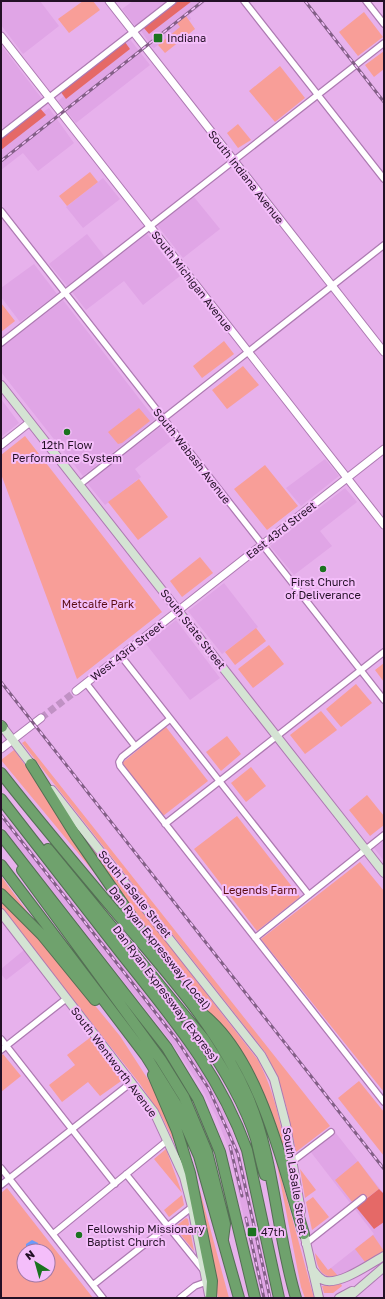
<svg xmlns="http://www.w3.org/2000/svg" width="385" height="1299" viewBox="0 0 385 1299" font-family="'Golos Text',sans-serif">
<rect width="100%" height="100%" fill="#e7b1ec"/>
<path fill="#e0a5e6" d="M1,1H40L59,26L23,54L1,25Z
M133,1H169L136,27L122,9Z
M192,1H207L189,15L191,19L154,48L151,46L140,29L143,27L149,34Z
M129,38L150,65L76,123L58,101L64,96L66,99L130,49L125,42Z
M1,45L43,100L5,130L1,125Z
M49,108L74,143L38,171L23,153L1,170V150L45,115L43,112Z
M103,178L120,199L83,228L66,207Z
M194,197L220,229L183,258L157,225Z
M87,234L105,257L67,286L49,264Z
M147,234L180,276L143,305L124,281L86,310L72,292Z
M34,264L57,294L20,322L1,297V288Z
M63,300L155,419L83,476L1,372V348Z
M1,399L19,423L1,437Z
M160,427L163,428L172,440L135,469L141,477L105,505L87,483Z
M325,459L339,476L301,506L286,488Z
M345,488L357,502L320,531L332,546L294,575L270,546Z
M224,583L258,627L222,654L188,611Z
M176,620L220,678L190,700L146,644Z
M1,811L181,1040L202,1071L224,1112L241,1157L272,1298H262L228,1147L216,1116L200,1085L171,1042L1,825Z
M384,841V861L374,848Z
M24,950L32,960L6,980L1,974V969Z
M335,1132L384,1194V1253L345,1275L329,1279L322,1275L374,1234L310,1151Z"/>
<path fill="#f89e98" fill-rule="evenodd" d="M83,1H93L100,10L69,33L58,19Z
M364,12L383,37L358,56L339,32Z
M186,16L195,29L165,53L158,45L180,27L177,23Z
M384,51V69L374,77L365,65Z
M280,66L305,98L275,122L249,91Z
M238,124L251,140L238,148L227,133Z
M90,172L98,182L67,206L59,196Z
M1,303L15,321L1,332Z
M224,341L234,354L202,378L193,366Z
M243,366L259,385L227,409L212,390Z
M139,408L150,421L122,443L118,444L108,432Z
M25,436L162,612L77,679L1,474V455Z
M265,465L298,506L267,530L234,489Z
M139,479L168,517L138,540L108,502Z
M200,557L213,573L182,597L170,581Z
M256,628L266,641L235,665L225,652Z
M269,645L284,664L253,688L238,669Z
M384,663V682L375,670Z
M356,684L372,703L341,727L326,709Z
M321,711L337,730L305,754L290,735Z
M166,727L208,781L163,816L122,763Z
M227,736L241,754L221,771L206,752Z
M25,741L330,1126L296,1152C289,1115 283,1085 265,1052L22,743Z
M14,750L28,769L107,888L1,760Z
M251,767L266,786L246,802L231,783Z
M367,795L384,816V825L370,836L349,810Z
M68,816L258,1060C280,1102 285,1149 294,1195L235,1046L162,954L79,835Z
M237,816L300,897L257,931L194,849Z
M360,862L384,891V1092L261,939Z
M1,876L34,921L1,890Z
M1,898L34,931L120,1036L153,1087L180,1148H177L162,1117L140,1084L1,908Z
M91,1037L124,1079L100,1096L88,1082L62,1102L49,1085L75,1065L67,1055Z
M3,1054L21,1076L1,1092V1056Z
M359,1081L384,1112V1156L338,1098Z
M166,1149L182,1193L154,1159Z
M275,1155L314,1298H305L301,1287Z
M358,1161L379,1189L367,1198L364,1194L353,1203L335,1180Z
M300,1169L316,1190L305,1198Z
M199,1187L229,1298H218Z
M7,1188L93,1298H1V1193ZM24,1251H48V1275H24Z
M182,1195L184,1205L169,1217L164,1210Z
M313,1197L329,1217L312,1230L306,1202Z
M186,1218L188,1219L194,1251L176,1229V1226Z
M373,1235L384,1251L365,1262L355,1249Z
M315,1253L328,1270L331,1268L338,1276C321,1279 317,1268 315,1253Z
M341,1284L342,1286L333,1293H324L322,1286Z"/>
<path fill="#e56967" d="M177,1H192L149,34L143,27Z
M125,42L130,49L66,99L60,91Z
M39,107L46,115L1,150V138Z
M379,1189L384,1194V1222L374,1229L356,1207Z"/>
<path fill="#6a9afd" d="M32,1240L38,1243L39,1251H26V1244Z"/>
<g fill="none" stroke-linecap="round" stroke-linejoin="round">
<path stroke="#c091c4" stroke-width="7" stroke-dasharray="7 3.5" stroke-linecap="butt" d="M41,718L76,691"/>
<g stroke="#ad7ab2" stroke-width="8">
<path id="minor" d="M244,1L384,179
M366,1L384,24
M1,135L173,1
M1,211L384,700
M1,343L384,43
M79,485L384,245
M121,656L309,895
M86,683L135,746
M170,719L122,757L119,762L120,766L384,1102
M165,824L384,652
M255,938L384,835
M1,1039L115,1184
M1,1050L67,998
M293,1161L331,1132
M1,1168L103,1298
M126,1174L204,1271
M1,1185L132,1082
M53,1234L168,1140
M305,1244L363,1198
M93,1285L192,1207
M180,1298L195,1286L206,1282"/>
</g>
<g stroke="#ad7ab2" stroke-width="9">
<path id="tertiary" d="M109,1L384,352
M1,36L384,525
M1,445L30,422
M76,691L384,449
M1,749L41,718"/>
</g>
<g stroke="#ad7ab2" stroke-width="10">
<path id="secondary" d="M1,385L384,873
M1,725L34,768
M52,790L261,1055L274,1079L286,1125L301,1211
M1,913L154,1112L184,1177L192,1207L209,1295
M303,1229L319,1298
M312,1269C315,1273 319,1278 323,1280C338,1287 371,1263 384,1256
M339,1298L352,1291
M348,1298L384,1267"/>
</g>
<g stroke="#546f54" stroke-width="12">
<path id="motorway" d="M1,726L2,727
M31,764L76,836L152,946
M1,773C37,819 75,864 113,909C162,968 217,1025 248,1097C275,1161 276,1232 296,1298
M1,799C41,850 80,901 120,952C172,1018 218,1070 247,1150L279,1298
M1,835L167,1048L198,1099L220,1152L255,1298
M48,849L204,1039C224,1070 245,1104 256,1139C259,1151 261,1163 265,1175
M1,865L146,1056L176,1104L199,1156L239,1298
M22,870L161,1060L184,1097L207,1152L225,1224L223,1239
M1,894L42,935L95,1000
M204,1015C260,1060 283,1167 304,1234
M153,1075L177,1131L190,1173L212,1281L211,1298"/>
</g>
<use href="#minor" stroke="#fff" stroke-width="5.5"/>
<use href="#tertiary" stroke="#fff" stroke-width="7"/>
<use href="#secondary" stroke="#d4e3d3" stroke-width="8"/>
<use href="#motorway" stroke="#6fa26d" stroke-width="10"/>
<g stroke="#835f87" stroke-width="3">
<path id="rail" d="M305,1L384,102
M1,161L203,1
M1,682L384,1169
M1,815L177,1040L209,1089L238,1154L270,1298
M230,1146L242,1196
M246,1218L264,1298"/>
</g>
<use href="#rail" stroke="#f4befa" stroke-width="1.5" stroke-dasharray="4.5" stroke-linecap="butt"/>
</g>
<g fill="#1b731f" stroke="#f4befa" stroke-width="1.5">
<rect x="153" y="33" width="10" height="10" rx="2"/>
<circle cx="67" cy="432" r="4"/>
<circle cx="323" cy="569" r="4"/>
<rect x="247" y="1227" width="10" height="10" rx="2"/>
<circle cx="79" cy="1235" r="4"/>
</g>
<g text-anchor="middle" stroke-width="4" stroke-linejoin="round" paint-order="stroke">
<g font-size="11" fill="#231026" stroke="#f4befa" text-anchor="start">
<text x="167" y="42">Indiana</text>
<text x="67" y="449" text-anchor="middle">12th Flow<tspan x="67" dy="13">Performance System</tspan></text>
<text x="323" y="586" text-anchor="middle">First Church<tspan x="323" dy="13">of Deliverance</tspan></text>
<text x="87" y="1233">Fellowship Missionary<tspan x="87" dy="13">Baptist Church</tspan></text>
<text x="261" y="1236">47th</text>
</g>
<g font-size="11" fill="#231026" stroke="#f4befa">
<text transform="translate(246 177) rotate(52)" y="4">South Indiana Avenue</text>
<text transform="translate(192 281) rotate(52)" y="4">South Michigan Avenue</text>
<text transform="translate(192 456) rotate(52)" y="4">South Wabash Avenue</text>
<text transform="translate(281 530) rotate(-38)" y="4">East 43rd Street</text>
<text transform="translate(193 629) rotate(52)" y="4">South State Street</text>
<text transform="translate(127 651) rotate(-38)" y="4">West 43rd Street</text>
<text transform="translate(135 894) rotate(51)" y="4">South LaSalle Street</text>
<text transform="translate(160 948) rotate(51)" y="4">Dan Ryan Expressway (Local)</text>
<text transform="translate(166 994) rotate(53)" y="4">Dan Ryan Expressway (Express)</text>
<text transform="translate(114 1062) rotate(53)" y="4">South Wentworth Avenue</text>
<text transform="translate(295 1181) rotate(81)" y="4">South LaSalle Street</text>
</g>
<g font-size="11" fill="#5c0d13" stroke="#f4befa">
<text x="98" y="608">Metcalfe Park</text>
<text x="260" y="894">Legends Farm</text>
</g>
</g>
<rect width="385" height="1299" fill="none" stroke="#231026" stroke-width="4"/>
<g transform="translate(36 1263) rotate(323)"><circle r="19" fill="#f4befa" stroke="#a078a5"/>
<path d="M0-3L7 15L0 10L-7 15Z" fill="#1b731f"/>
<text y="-6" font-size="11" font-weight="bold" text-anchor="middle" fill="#231026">N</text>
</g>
</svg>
